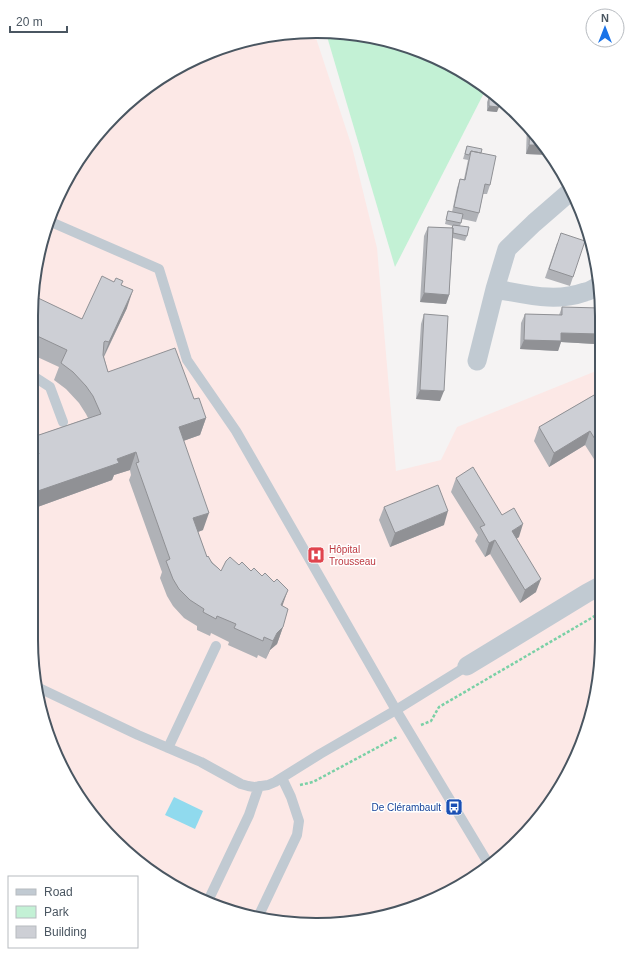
<svg xmlns="http://www.w3.org/2000/svg" width="633" height="956" viewBox="0 0 633 956" font-family="Arial,sans-serif">
<rect width="100%" height="100%" fill="#f5f3f3"/>
<path fill="#fce8e6" d="M298,32H314L352,147L377,248L396,471L441,460L457,427L601,369L600,677L573,766L531,828L459,887L372,919L298,924L207,903L143,866L79,798L46,731L31,639L33,279L60,190L102,128L143,90L190,60L243,41Z"/>
<path fill="#c3f1d5" d="M326,33H354L408,46L459,69L486,89L395,267Z"/>
<path fill="#90daee" d="M174,797L203,811L195,829L165,815Z"/>
<g fill="none" stroke-linecap="round" stroke-linejoin="round">
<path stroke="#7ad0a6" stroke-width="2.5" stroke-dasharray="3 2" stroke-linecap="butt" d="M421,725L431,721L439,707L600,613
M300,785L313,782L397,737"/>
<path stroke="#c1cad2" stroke-width="10" d="M51,222L159,269L187,360L236,431L396,710L488,863
M33,376L50,387L63,422
M39,688L138,735L201,762L241,784L248,786L254,787L268,785L275,782L320,754L396,710L467,666
M168,748L216,646
M207,903L249,815L259,786
M259,915L297,835L299,821L291,797L282,778"/>
<path stroke="#c1cad2" stroke-width="19" d="M495,289C526,294 554,303 585,292C590,291 595,288 599,285
M477,361L495,289L507,249L534,223L572,190
M467,666L587,593L600,586"/>
</g>
<path fill="#b0b2b7" d="M489,97L497,112L487,111V102Z
M527,125L543,143L550,155L526,154Z
M467,146L481,153L490,185L487,194H483L479,213L476,222L462,219L460,226L467,236L465,241L453,238L449,295L446,304L420,302L424,236L428,227L452,228L453,226L445,224L448,211L452,212L457,188L460,179H464L468,160L463,159Z
M557,243L573,277L570,286L545,278Z
M123,281L121,285L127,308L104,357L108,372L194,399L206,418L200,435L183,441L203,530L198,532L207,557L221,571L239,565L282,606L283,627L277,644L270,650L266,659L258,655L257,658L228,645L229,642L211,633L210,636L197,630V626L184,618L173,606L167,596L160,578L162,572L129,480L131,475L130,470L114,475L112,480L32,509V440L33,437L88,418L86,414L79,403L66,389L54,380L59,367L33,355V303L82,319L114,282Z
M562,307L599,334L595,344L561,342L558,351L520,349L521,323L525,314L559,315Z
M424,314L440,401L416,399L421,324Z
M601,391V470L585,445L549,467L534,441L539,427Z
M456,478L502,515L519,537L516,539L536,592L520,603L490,554L485,557L475,541L478,535L451,492Z
M384,507L444,525L390,547L379,520Z"/>
<path fill="#909195" d="M489,106L499,107L497,112L487,111Z
M529,145H545L550,154V155L526,154Z
M133,290L127,308L102,360L109,342Z
M424,293L449,295L446,304L420,302Z
M561,333L599,334L595,344L561,342L558,351L520,349L524,340Z
M420,390L444,391L440,401L416,399Z
M206,418L200,435L172,445L179,427Z
M590,431L585,445L549,467L554,453Z
M136,452L130,470L114,475L112,480L32,509V493L117,459Z
M448,511L444,525L390,547L395,533Z
M209,513L203,530L187,536L193,518Z
M523,524L519,537L507,545L512,531Z
M495,540L490,554L485,557L489,543Z
M541,579L536,592L520,603L525,590Z
M288,590L282,607L281,605Z
M283,627L277,644L270,650L266,659L273,641L277,633Z"/>
<path fill="#cdcfd5" stroke="#909195" d="M489,97L499,98V107L489,106Z
M530,129L543,143L545,145H529Z
M467,146L482,149L481,153L471,151L469,155L465,154Z
M471,151L496,156L490,185L485,184L479,213L454,207L460,179L465,180Z
M448,211L463,214L461,223L446,220Z
M453,225L469,227L467,236L453,233V228H452Z
M428,227L453,228L449,295L424,293Z
M561,233L585,241L573,277L549,269Z
M102,276L114,282L116,278L123,281L121,285L133,290L109,342L105,341L104,342L103,355L108,372L175,348L194,399L199,398L206,418L179,427L209,513L193,518L207,557L208,556L212,563L218,568L221,571L226,561L230,557L239,565L242,562L251,571L254,568L262,576L265,573L274,582L277,579L288,590L281,605L288,609L283,627L277,633L273,641L264,637L263,641L234,628L236,624L217,616L216,619L203,612L204,609L190,600L179,589L173,579L166,561L170,559L136,463L139,462L136,452L117,459L119,463L32,493V456L39,454L33,437L101,414L93,396L86,386L73,372L61,363L67,350L33,334V303L36,297L82,319Z
M562,307L600,308L599,334L561,333V341L524,340L525,314L562,315Z
M424,314L448,316L444,391L420,390Z
M601,391V449L590,431L554,453L539,427Z
M473,467L502,515L514,508L523,524L512,531L541,579L525,590L495,540L489,543L480,527L485,525L456,478Z
M438,485L448,511L395,533L384,507Z"/>
<defs>
<g id="hospital-square" transform="scale(0.9)"><rect x="-9" y="-9" width="18" height="18" rx="4" fill="#e0444e" stroke="#fff"/><path d="M-5-5h3v3.5h4V-5h3V5h-3V1.5h-4V5h-3Z" fill="#fff"/></g>
<g id="bus-square" transform="scale(0.9)"><rect x="-9" y="-9" width="18" height="18" rx="4" fill="#1a4fb4" stroke="#fff"/><path d="M-5-6H5V4H4V6H2V4H-2V6H-4V4H-5ZM-3.5-4V0h7V-4ZM-3.5 1.2v1.5H-2V1.2ZM2 1.2v1.5H3.5V1.2Z" fill="#fff"/></g>
</defs>
<g fill-rule="evenodd">
<use href="#hospital-square" x="316" y="555"/>
<use href="#bus-square" x="454" y="807"/>
</g>
<g text-anchor="middle" stroke-width="3" stroke-linejoin="round" paint-order="stroke">
<g font-size="10" fill="#be3a42" stroke="#fff" text-anchor="start">
<text x="329" y="553">Hôpital<tspan x="329" dy="12">Trousseau</tspan></text>
</g>
<g font-size="10" fill="#164399" stroke="#fff" text-anchor="end">
<text x="441" y="811">De Clérambault</text>
</g>
</g>
<path d="M0 0H633V956H0ZM316 38H317A278 278 0 0 1 595 316V640A278 278 0 0 1 317 918H316A278 278 0 0 1 38 640V316A278 278 0 0 1 316 38Z" fill="#fff" fill-rule="evenodd"/>
<path fill="none" stroke="#4a5661" stroke-width="2" d="M316 38H317A278 278 0 0 1 595 316V640A278 278 0 0 1 317 918H316A278 278 0 0 1 38 640V316A278 278 0 0 1 316 38Z"/>
<rect x="8" y="876" width="130" height="72" fill="#ffffff" stroke="#b7bbc0"/>
<rect x="16" y="889" width="20" height="6" fill="#c1cad2" stroke="#b7bbc0"/>
<text x="44" y="896" font-size="12" fill="#4a5661">Road</text>
<rect x="16" y="906" width="20" height="12" fill="#c3f1d5" stroke="#b7bbc0"/>
<text x="44" y="916" font-size="12" fill="#4a5661">Park</text>
<rect x="16" y="926" width="20" height="12" fill="#cdcfd5" stroke="#b7bbc0"/>
<text x="44" y="936" font-size="12" fill="#4a5661">Building</text>
<g transform="translate(605 28)"><circle r="19" fill="#ffffff" stroke="#b7bbc0"/>
<path d="M0-3L7 15L0 10L-7 15Z" fill="#1a73e8"/>
<text y="-6" font-size="11" font-weight="bold" text-anchor="middle" fill="#4a5661">N</text>
</g>
<path d="M10 26v6h57v-6" fill="none" stroke="#4a5661" stroke-width="2"/>
<text x="16" y="26" font-size="12" fill="#4a5661" stroke="#ffffff" stroke-width="3" paint-order="stroke">20 m</text>
</svg>
